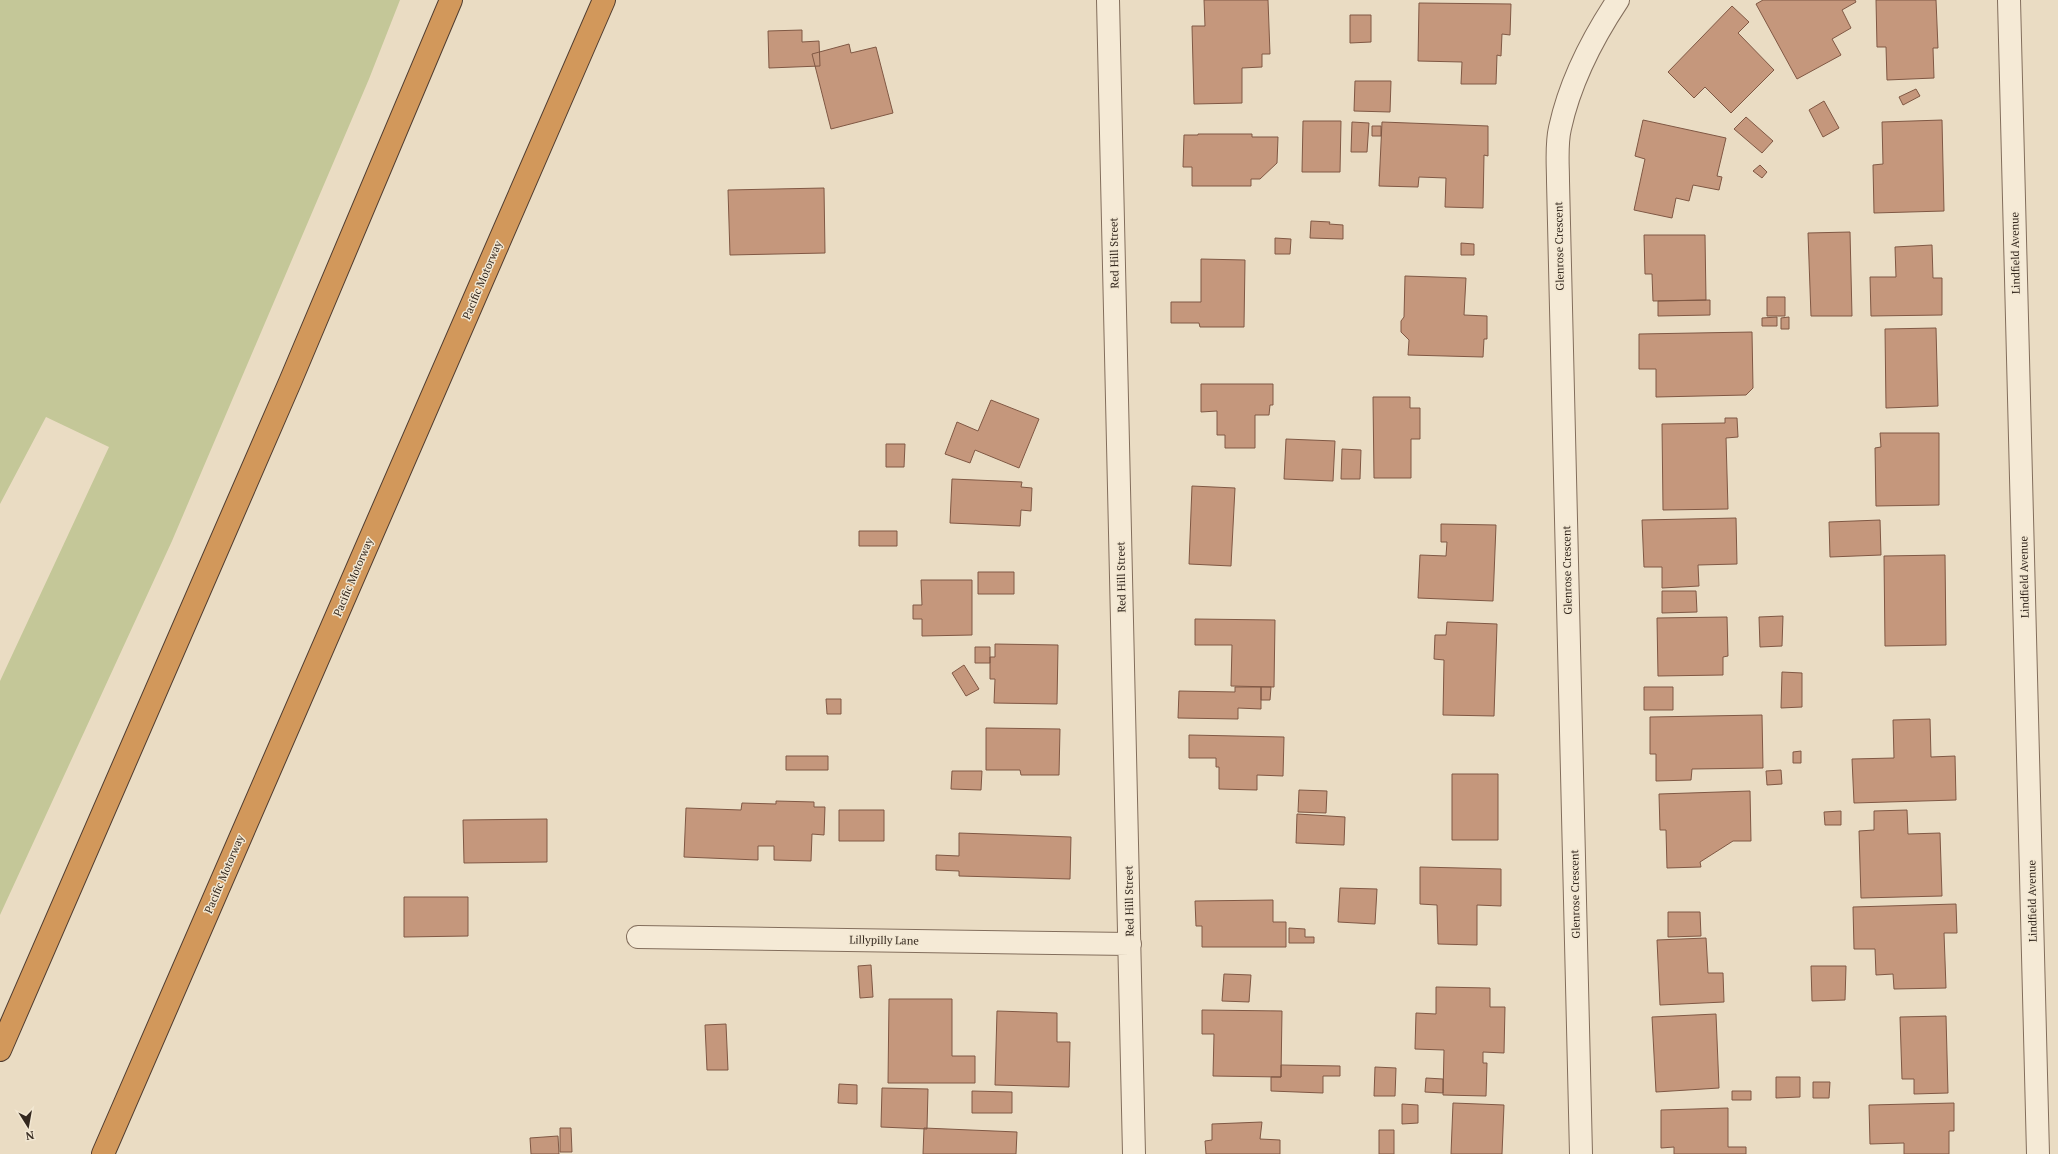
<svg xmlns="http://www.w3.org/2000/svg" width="2058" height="1154" viewBox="0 0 2058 1154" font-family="'PT Serif',serif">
<rect width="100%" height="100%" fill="#eadcc3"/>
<path fill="#c4c798" d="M0,0H400L369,79L172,541L0,915V681L109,447L46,417L0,504Z"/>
<path fill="#c5977c" stroke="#805844" d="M1204,0H1268L1270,54H1262V67L1242,68V103L1194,104L1192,26H1205Z
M1763,0H1855L1856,2L1842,10L1851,28L1832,39L1841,55L1797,79L1756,4Z
M1876,0H1936L1938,48H1933L1934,78L1887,80L1886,47H1877Z
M1419,3L1511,4L1510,35L1502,34L1501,56L1497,55L1496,84H1461L1462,62L1418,61Z
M1732,6L1749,22L1738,33L1774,70L1731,113L1705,87L1694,98L1668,72Z
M1350,15H1371V42L1350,43Z
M802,30V42L819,41L820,66L769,68L768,31Z
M849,44L851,53L876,47L893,113L831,129L812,54Z
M1355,81H1391L1390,112L1354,111Z
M1916,89L1920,96L1903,105L1899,97Z
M1824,101L1839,128L1823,137L1809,110Z
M1746,117L1773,141L1762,153L1734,129Z
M1643,120L1726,138L1717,176L1722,177L1719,190L1693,185L1689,201L1676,198L1672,218L1634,210L1645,159L1635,156Z
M1942,120L1944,211L1874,213L1873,165L1883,164L1882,122Z
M1303,121H1341L1340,172H1302Z
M1352,122L1369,123L1367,152H1351Z
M1382,122L1488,126V156L1484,155L1483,208L1445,207L1446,178L1419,177L1418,187L1379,186Z
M1372,126H1381V136H1372Z
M1198,134H1252V137H1278L1277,163L1260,179H1251V186H1192V167H1183L1184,135H1198Z
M1760,165L1767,172L1762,178L1753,171Z
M824,188L825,253L730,255L728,190Z
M1311,221L1330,222L1329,224L1343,225V239L1310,238Z
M1850,232L1852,316H1811L1808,233Z
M1644,235H1705L1706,300L1653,301L1652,274H1645Z
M1275,238L1291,239L1290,254H1275Z
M1461,243L1474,244V255H1461Z
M1932,245L1933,278H1942V315L1871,316L1870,277H1896L1895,247Z
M1201,259L1245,260L1244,327H1200L1199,323H1171V302H1201Z
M1405,276L1466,278L1464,315L1487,316V339H1484L1483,357L1408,355L1409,340L1401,332V321L1404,317Z
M1767,297H1785V316H1767Z
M1710,300V315L1658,316V301Z
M1777,317V326H1762V318Z
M1789,317V329H1781V318Z
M1936,328L1938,406L1886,408L1885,329Z
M1752,332L1753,388L1746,395L1656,397V369H1639V334Z
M1201,384H1273V405H1270L1269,415H1255V448H1225V435H1217V411L1201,412Z
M1373,397H1410V408H1420V439H1411V478H1374Z
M991,400L1039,419L1019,468L975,450L970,463L945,454L957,422L978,431Z
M1725,418H1737L1738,437L1726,438L1728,509L1663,510L1662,424L1725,423Z
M1880,433H1939V505L1876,506L1875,448L1881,447Z
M1286,439L1335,441L1333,481L1284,479Z
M886,444H905L904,467H886Z
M1342,449L1361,450L1360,479H1341Z
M952,479L1022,482L1021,487L1032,488L1031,511L1021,510L1020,526L950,523Z
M1192,486L1235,488L1231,566L1189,564Z
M1736,518L1737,564L1698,565L1699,586L1662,588V567H1644L1642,520Z
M1880,520L1881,555L1830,557L1829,522Z
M1441,524L1496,525L1493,601L1418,598L1420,555L1446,556L1447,542H1441Z
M859,531H897V546H859Z
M1945,555L1946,645L1885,646L1884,556Z
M978,572H1014V594H978Z
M921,580H972V635L922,636V619H913V605H922Z
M1662,591H1696L1697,612L1662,613Z
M1783,616L1782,646L1760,647L1759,617Z
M1727,617L1728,656L1723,657V675L1658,676L1657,618Z
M1195,619L1275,620L1274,687L1231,686L1232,645H1195Z
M1447,622L1497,624L1494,716L1443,715L1444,660L1434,659L1435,635H1446Z
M995,644L1058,645L1057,704L994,703L995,679H990V657H995Z
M975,647H990V663H975Z
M964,665L979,689L966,696L952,673Z
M1782,672L1802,673V707L1781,708Z
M1235,687H1261V709L1238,708V719L1178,718L1179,691L1235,692Z
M1261,687H1271L1270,700H1261Z
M1644,687H1673V710H1644Z
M826,699H841V714H827Z
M1762,715L1763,768L1692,769L1691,780L1656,781V754H1650V717Z
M1930,719L1931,757L1955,756L1956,800L1854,803L1852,759L1894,758L1893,720Z
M986,728L1060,729L1059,775H1021L1020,770H986Z
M1189,735L1284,737L1283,776L1257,775V790L1219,789V767H1216V758H1189Z
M1801,751V763H1793V752Z
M786,756H828V770H786Z
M1781,770L1782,784L1767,785L1766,771Z
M952,771H982L981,790L951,789Z
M1452,774H1498V840H1452Z
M1299,790L1327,791L1326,813L1298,812Z
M1750,791L1751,841H1733L1700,862L1701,867L1667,868L1666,830H1660L1659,794Z
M776,801L814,802V807H825L824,835L812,834L811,861L774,860V846H758V860L684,857L686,808L741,810L742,803L776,804Z
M839,810H884V841H839Z
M1907,810L1908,834L1940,833L1942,896L1861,898L1859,831L1874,830V811Z
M1841,811V825H1825L1824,812Z
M1297,814L1345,817L1344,845L1296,843Z
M547,819V862L464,863L463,820Z
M959,833L1071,837L1070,879L959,876V871L936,870V855L959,856Z
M1420,867L1501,869V906L1477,905V945L1438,944L1437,905L1420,904Z
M1340,888L1377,889L1375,924L1338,922Z
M404,897H468V936L404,937Z
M1273,900V922H1286V947H1202V926H1196L1195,901Z
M1956,904L1957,933H1944L1946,988L1894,989L1893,974L1876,975L1875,949H1854L1853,907Z
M1668,912H1700L1701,936L1668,937Z
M1289,928L1305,929V937H1314V943H1289Z
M1706,938L1708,973H1723L1724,1002L1660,1005L1657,940Z
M871,965L873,997L860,998L858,966Z
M1811,966H1846L1845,1000L1812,1001Z
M1224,974L1251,975L1249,1002L1222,1001Z
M1436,987L1490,988V1007H1505L1504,1053L1483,1052V1063H1487L1486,1096L1443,1095L1444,1050L1415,1049L1416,1013L1436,1014Z
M889,999H952V1056H975V1083H888Z
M1202,1010L1282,1011L1281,1077L1213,1076L1214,1034H1202Z
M997,1011L1057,1013V1042H1070L1069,1087L995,1085Z
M1716,1014L1719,1088L1656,1092L1652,1017Z
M1946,1016L1948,1093L1914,1094V1079H1902L1900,1017Z
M726,1024L728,1070H707L705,1025Z
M1281,1065L1340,1066V1076H1323V1093L1271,1091V1077H1281Z
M1375,1067L1396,1068L1395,1096H1374Z
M1776,1077H1800V1097L1776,1098Z
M1426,1078L1443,1079V1093L1425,1092Z
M1813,1082H1830L1829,1098H1813Z
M839,1084L857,1085V1104L838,1103Z
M882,1088L928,1089L927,1129L881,1127Z
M972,1091L1012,1092V1113H972Z
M1732,1091H1751V1100H1732Z
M1453,1103L1504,1105L1502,1154H1451Z
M1954,1103V1131H1949V1154H1904V1143L1870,1144L1869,1105Z
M1402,1104L1418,1105V1123L1402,1124Z
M1728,1108V1147H1746V1154H1674V1147L1661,1148V1110Z
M1262,1122L1260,1139L1280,1140V1154H1206L1205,1141L1212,1140V1124Z
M560,1128H571L572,1152H560Z
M924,1128L1017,1132L1016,1154H923Z
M1379,1130H1394V1154H1379Z
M558,1136L559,1154H531L530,1138Z"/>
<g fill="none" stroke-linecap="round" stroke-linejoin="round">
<g stroke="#836e5c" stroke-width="24">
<path id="street" d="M1108,0L1134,1154
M2009,0L2038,1154
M638,937L1130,944
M1581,1154L1558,181C1558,164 1556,145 1560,128C1570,82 1592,39 1618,0"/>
</g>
<g stroke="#513d30" stroke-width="24">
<path id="highway" d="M0,1050L290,382L451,0
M103,1154L604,0"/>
</g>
<use href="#street" stroke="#f5ead6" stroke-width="22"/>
<use href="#highway" stroke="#d2985b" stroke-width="22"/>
</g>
<g text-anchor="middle" stroke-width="3" stroke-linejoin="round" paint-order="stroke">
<g font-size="11" fill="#34281e" stroke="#f2e7d2">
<text transform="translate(1559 246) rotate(-91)" y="4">Glenrose Crescent</text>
<text transform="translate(1114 253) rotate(-91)" y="4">Red Hill Street</text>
<text transform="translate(2015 253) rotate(-91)" y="4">Lindfield Avenue</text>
<text transform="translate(482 280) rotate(-67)" y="4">Pacific Motorway</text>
<text transform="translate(1567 570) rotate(-91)" y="4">Glenrose Crescent</text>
<text transform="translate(353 577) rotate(-67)" y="4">Pacific Motorway</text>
<text transform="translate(1121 577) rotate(-91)" y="4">Red Hill Street</text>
<text transform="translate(2024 577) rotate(-91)" y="4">Lindfield Avenue</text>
<text transform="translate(224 874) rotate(-67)" y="4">Pacific Motorway</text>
<text transform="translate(1575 894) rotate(-91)" y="4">Glenrose Crescent</text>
<text transform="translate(1129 901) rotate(-91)" y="4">Red Hill Street</text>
<text transform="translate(2032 901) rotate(-91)" y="4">Lindfield Avenue</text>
<text transform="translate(884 940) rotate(1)" y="4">Lillypilly Lane</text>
</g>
</g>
<g transform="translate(28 1126) rotate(169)" stroke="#f2e7d2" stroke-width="3" paint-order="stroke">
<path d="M0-3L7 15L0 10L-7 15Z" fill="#34281e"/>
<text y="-6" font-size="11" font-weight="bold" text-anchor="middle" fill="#34281e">N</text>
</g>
</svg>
